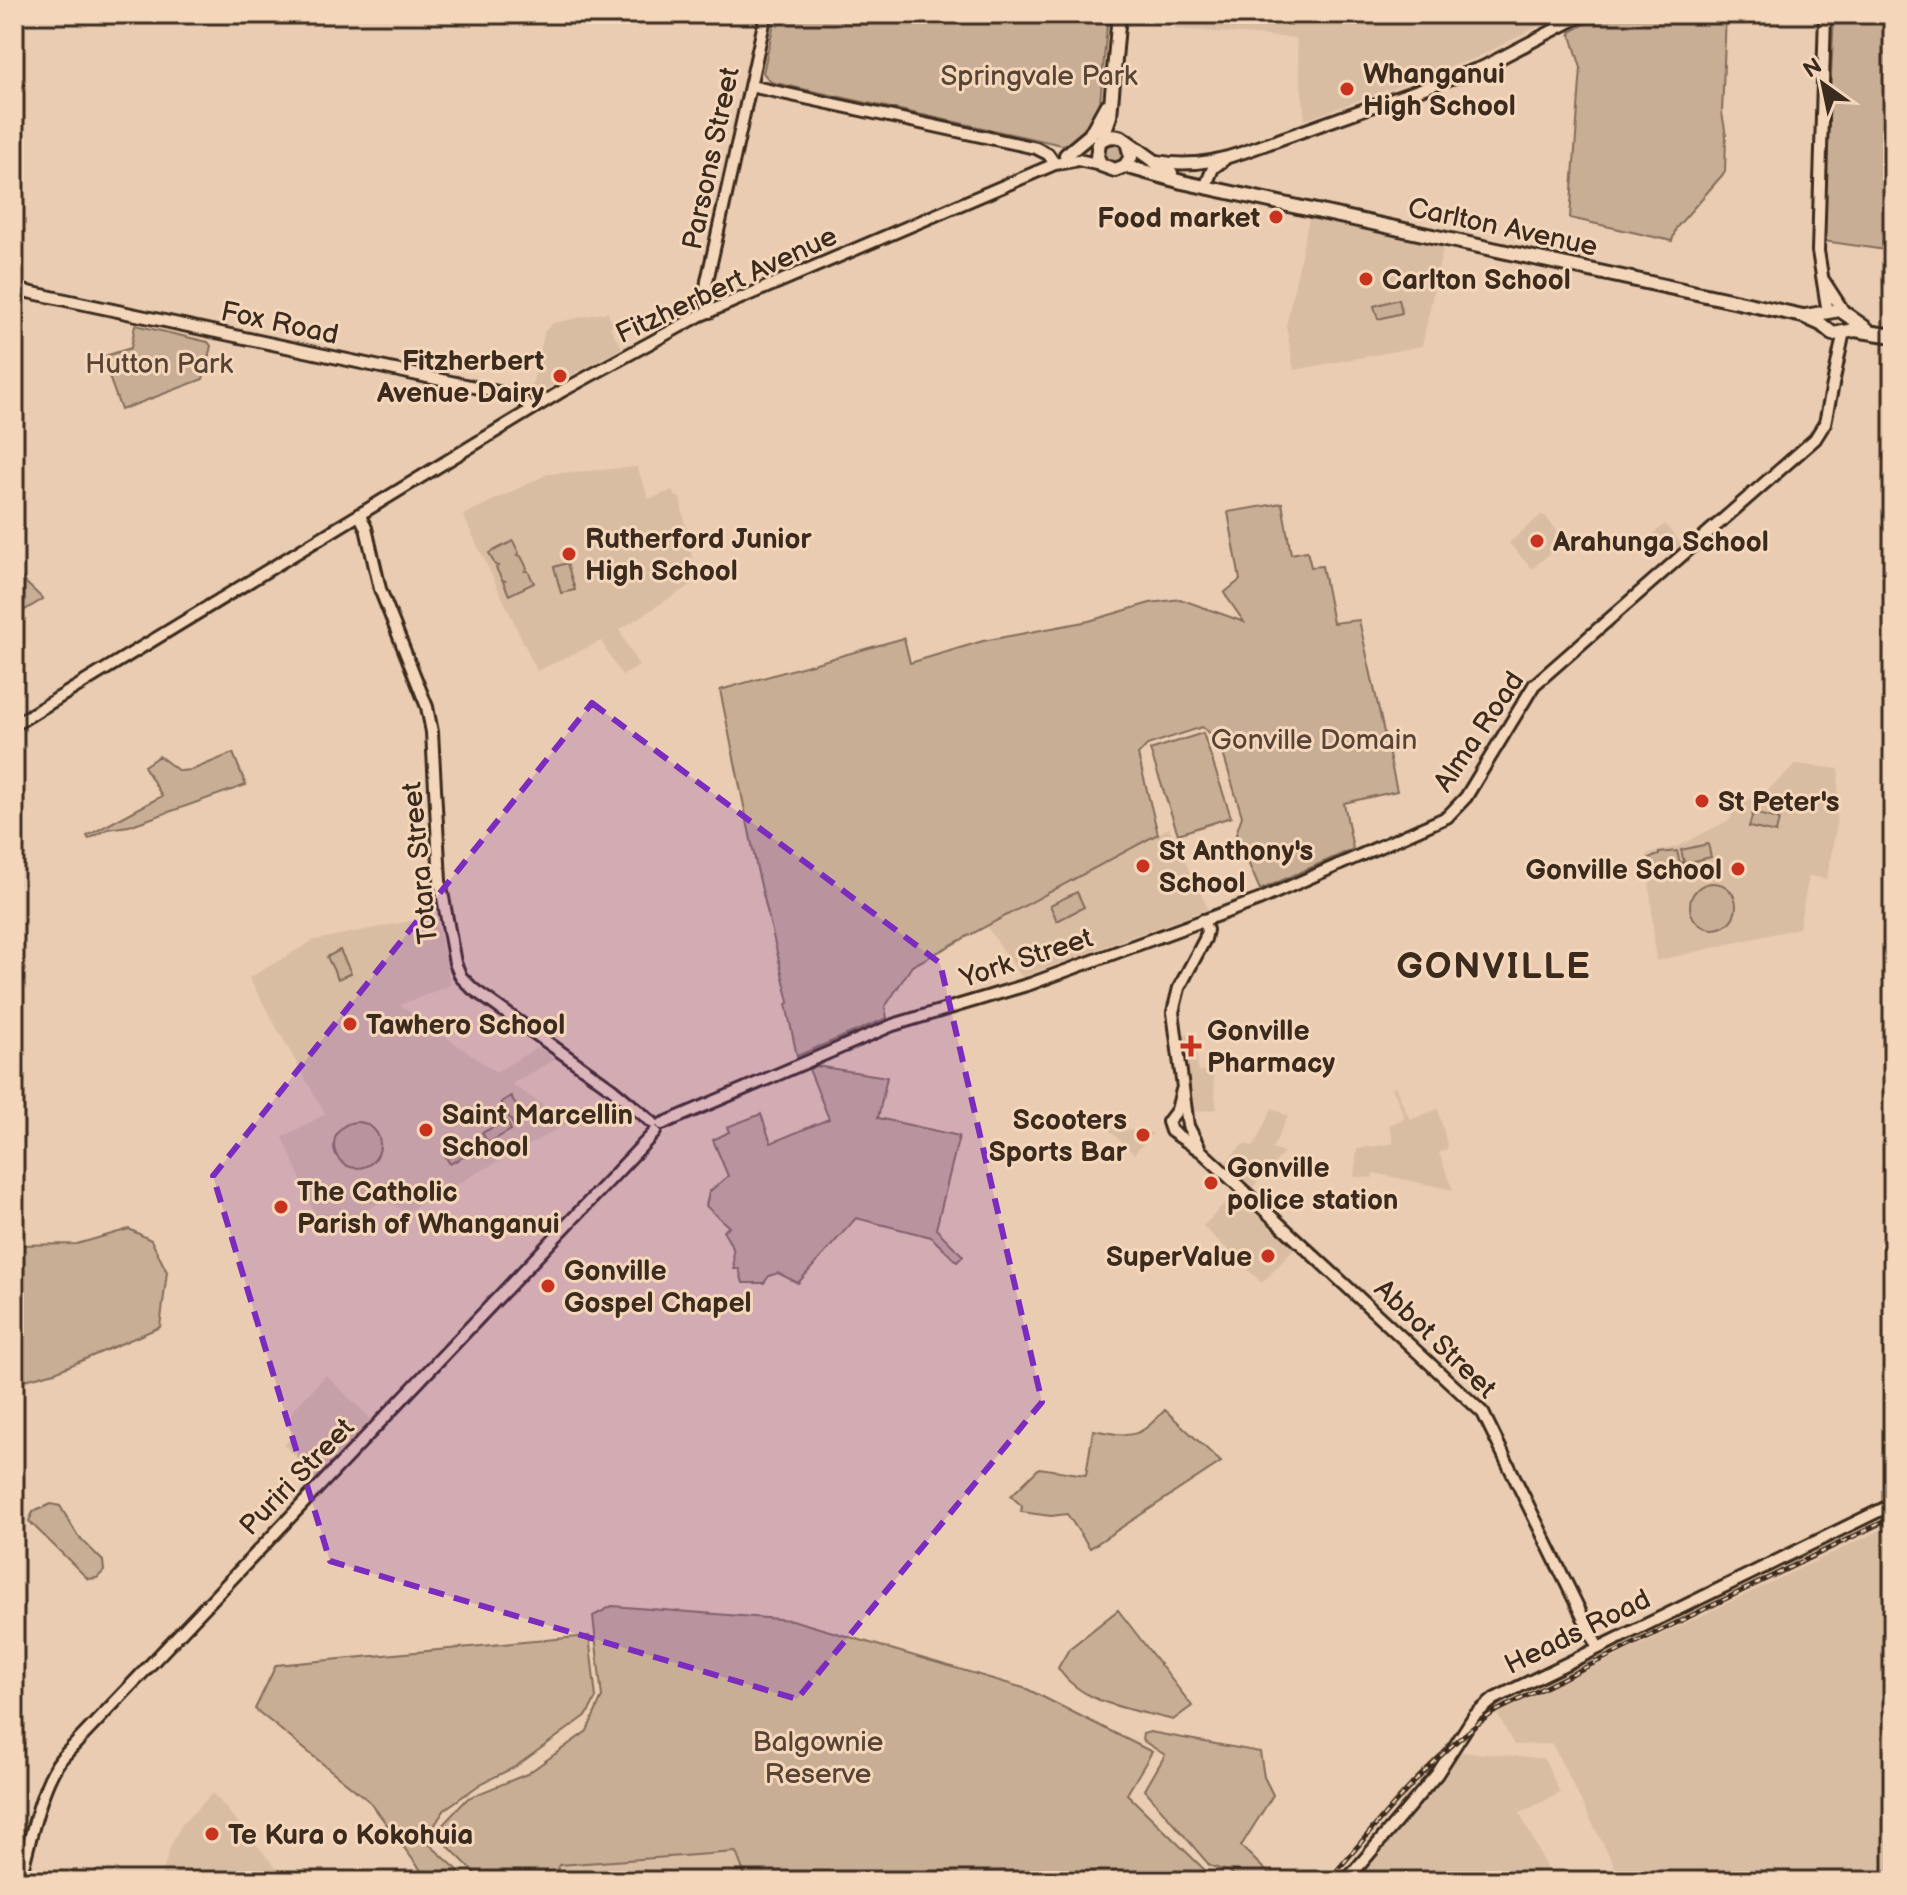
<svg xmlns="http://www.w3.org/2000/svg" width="1907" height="1895" viewBox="0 0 1907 1895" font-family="'Balsamiq Sans',sans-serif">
<rect width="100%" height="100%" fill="#e9ccb1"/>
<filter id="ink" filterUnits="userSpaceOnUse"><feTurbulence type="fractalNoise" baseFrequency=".0125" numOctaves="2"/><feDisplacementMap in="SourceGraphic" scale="16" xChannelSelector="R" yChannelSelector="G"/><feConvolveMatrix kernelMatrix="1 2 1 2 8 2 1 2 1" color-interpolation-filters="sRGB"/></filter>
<g filter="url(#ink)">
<path fill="#d9bda3" d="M1169,14H1563L1478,57L1305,120L1296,38L1176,29Z
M1309,218L1443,247L1422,346L1294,370L1286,326Z
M607,312L614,325L610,327L622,348L544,390H531L545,331L553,323Z
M637,467L649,499L673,490L675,496L680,498L697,581L619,630L639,666L622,676L601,641L537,671L463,515L548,474Z
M1541,515L1545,516L1565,540L1532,569L1509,543Z
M1665,524L1681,544L1669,555L1652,535Z
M1797,764L1839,769L1836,828L1827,879L1809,876L1799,928L1656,961L1647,854L1679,846L1731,819L1733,807L1765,792Z
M1169,828L1208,909L1022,977L987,927Z
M436,916L451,985L400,1005L496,1072L538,1047L556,1059L512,1084L569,1123L406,1212L385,1200L339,1225L316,1217L283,1137L325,1114L249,978L314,940Z
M1190,1031L1195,1034L1198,1071L1212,1070L1217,1109L1193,1112L1184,1035Z
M1395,1086L1410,1120L1438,1109L1448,1148L1439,1153L1453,1190L1374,1173L1372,1178L1354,1177L1357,1149L1394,1143L1389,1125L1405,1118L1392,1087Z
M1272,1108L1288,1116L1272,1149L1284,1153L1253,1187L1226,1162L1243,1144L1254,1146Z
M1112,1125L1123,1130L1153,1133L1134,1154L1108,1129Z
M1234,1194L1294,1249L1262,1283L1203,1226Z
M326,1375L371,1419L316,1477L284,1445L295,1434L287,1426L293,1410Z
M1893,1524V1881H1622L1552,1744L1514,1745L1497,1713Z
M1460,1752L1542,1758L1547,1764L1560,1793L1520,1813L1547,1868L1522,1881H1352Z
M213,1793L287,1881H160L171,1845L182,1824Z
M736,1852L747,1881H554L559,1865Z"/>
<path fill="#c9ae96" stroke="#826c5a" stroke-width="2" d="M776,14H1108L1100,103L1092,124L1073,143L1062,145L771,82L763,73Z
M1604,14H1726L1722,113L1726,135L1725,172L1676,228L1672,241L1570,218L1581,68L1570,32Z
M1834,14H1893V251L1823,241Z
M1119,140L1127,152L1121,164H1105L1101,148L1103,144Z
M1399,299L1402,313L1378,319L1374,306Z
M135,325L208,342L211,346L203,379L121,410L102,357L131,348Z
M1282,503L1291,554L1307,551L1311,567L1322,566L1333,623L1359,620L1397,791L1344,803L1353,849L1260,890L1236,834L1242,816L1219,740L1202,727L1147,745L1138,755L1158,834L912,966L885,1007L887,1018L797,1056L786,1004L789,1002L757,869L720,690L904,638L910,663L983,641L1089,621L1150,603L1180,599L1244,622L1224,593L1240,580L1228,512Z
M513,541L519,553L517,555L521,556L527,568L525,571H528L534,583L509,595L503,582L505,581L502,580L496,568L498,566L495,565L489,553Z
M567,563L575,590L561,593L554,567Z
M21,578L43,599L20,613H14V590Z
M1203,733L1231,817L1178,834L1150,750Z
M233,753L246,785L129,826L108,829L89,839L87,836L162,796L144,766L159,756L179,771L192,770Z
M1753,813L1779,819L1776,833L1749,827Z
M1708,844L1711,857L1653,871L1650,858L1659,855V853L1677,851L1680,863L1684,862L1681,850Z
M1690 906a23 23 0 1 1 46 0a23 23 0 1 1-46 0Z
M1077,892L1084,907L1057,921L1050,905Z
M340,950L351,973L338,979L327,957Z
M816,1066L887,1077L878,1118L959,1136L936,1229L963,1256L957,1262L931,1237L856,1218L798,1283L778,1273L769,1276L764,1283H743L739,1269H734L733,1248L723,1231L729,1227L706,1206L709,1192L728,1176L713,1140L729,1132L727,1127L761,1114L771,1143L829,1119L809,1069Z
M511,1096L524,1120L514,1126L501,1102Z
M506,1120L511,1130L488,1143L482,1133Z
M334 1145a23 23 0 1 1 46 0a23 23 0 1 1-46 0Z
M464,1142L470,1153L450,1164L444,1154Z
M129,1229L151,1240L167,1272L160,1327L55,1372L14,1383V1245L77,1244Z
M1165,1410L1221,1462L1090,1548L1067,1514L1051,1516L1021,1512L1022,1506L1011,1496L1039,1468L1086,1475L1093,1430C1134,1437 1136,1440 1165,1410Z
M51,1504L60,1506L78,1536L103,1561L104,1571L97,1578L88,1579L29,1521L33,1512Z
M612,1606L792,1620L1027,1689L1152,1752L1127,1794L1216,1881H747L736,1852L559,1865L554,1881H483L435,1833L468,1798L527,1774L587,1731L602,1697L593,1616Z
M1118,1610L1192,1706L1173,1720C1133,1709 1082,1705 1058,1668L1069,1649Z
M589,1636L596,1698L587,1715L515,1767L482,1783L445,1809L429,1834V1844L470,1881H415L425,1876L370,1802L255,1709L276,1665Z
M1150,1732L1260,1752L1264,1777L1273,1795L1241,1846L1276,1881H1240L1230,1872L1210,1866L1145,1790L1165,1755L1142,1740L1143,1734Z"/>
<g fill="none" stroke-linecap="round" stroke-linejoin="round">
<g stroke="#3b2a1e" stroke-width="16">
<path id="secondary" d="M1825,14L1818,251L1828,313
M750,86L1036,148L1048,154L1055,164
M1157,161C1187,167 1216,162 1244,152L1483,67L1585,14
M1206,185L1213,168L1224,160
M1824,281L1844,312
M14,289L512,395L523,400L531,410
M710,312L705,298L707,281L766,14
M359,514L366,528L380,589L427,707L432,732L440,881L455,963L461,977L473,989L611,1088L653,1123
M14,725L562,391L699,316L1055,164L1078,160L1101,165
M1182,1090L1177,1110L1168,1122L1171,1131L1201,1151L1483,1413L1598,1648
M662,1124L893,1025L1030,984L1259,900L1447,817L1466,797L1534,685L1815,439L1825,423L1844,331
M1200,1149L1188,1126L1173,1012L1179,988L1205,939L1207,930L1203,920
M19,1881C29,1847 40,1786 61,1759L655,1132
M1346,1881L1437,1774L1474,1716L1494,1699L1893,1504"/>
</g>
<g stroke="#3b2a1e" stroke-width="18">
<path id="highway" d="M1102,139L1110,116L1119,14
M1127,142L1131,157L1125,166L1115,170L1101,165L1097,157L1099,142C1106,136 1114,135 1122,138L1171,173
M1066,155L1090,135L1106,106
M1125,166L1182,182L1803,316L1821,324L1833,334L1855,330L1893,336
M1805,316L1840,310L1867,329"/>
</g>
<use href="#secondary" stroke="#f4d7ba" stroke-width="10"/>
<use href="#highway" stroke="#f4d7ba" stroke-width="12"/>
<g stroke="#3b2a1e" stroke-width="5">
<path id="rail" d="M1328,1881C1380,1821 1428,1758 1494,1712L1893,1517"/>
</g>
<use href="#rail" stroke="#f4d7ba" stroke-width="2" stroke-dasharray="6" stroke-linecap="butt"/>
</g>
</g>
<path fill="#7b2cbf" fill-opacity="0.2" stroke="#7b2cbf" stroke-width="6" stroke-dasharray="16 10" stroke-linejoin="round" d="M592,703L940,963L1042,1402L797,1699L330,1561L213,1176Z"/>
<g fill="#c8321e" stroke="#f4d7ba" stroke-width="3">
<circle cx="1347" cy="89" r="8"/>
<circle cx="1276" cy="217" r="8"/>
<circle cx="1366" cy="279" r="8"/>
<circle cx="560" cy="376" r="8"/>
<circle cx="1537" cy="541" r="8"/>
<circle cx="569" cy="554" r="8"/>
<circle cx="1702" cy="801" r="8"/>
<circle cx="1143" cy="866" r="8"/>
<circle cx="1738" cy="869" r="8"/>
<circle cx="350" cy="1024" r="8"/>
<path d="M1187 1034h8v8h8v8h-8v8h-8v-8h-8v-8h8z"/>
<circle cx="426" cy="1130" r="8"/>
<circle cx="1143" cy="1135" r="8"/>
<circle cx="1211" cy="1183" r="8"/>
<circle cx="281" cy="1207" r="8"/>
<circle cx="1268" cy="1256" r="8"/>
<circle cx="548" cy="1286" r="8"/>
<circle cx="212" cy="1834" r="8"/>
</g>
<g text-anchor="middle" stroke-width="6" stroke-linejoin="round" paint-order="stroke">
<g font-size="28" font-weight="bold" fill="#3b2a1e" stroke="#f4d7ba" text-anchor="start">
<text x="1363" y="83">Whanganui<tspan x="1363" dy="32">High School</tspan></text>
<text x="1260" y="227" text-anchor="end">Food market</text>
<text x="1382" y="289">Carlton School</text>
<text x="544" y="370" text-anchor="end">Fitzherbert<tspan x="544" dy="32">Avenue Dairy</tspan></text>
<text x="585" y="548">Rutherford Junior<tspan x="585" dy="32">High School</tspan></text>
<text x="1553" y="551">Arahunga School</text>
<text x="1718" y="811">St Peter's</text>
<text x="1159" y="860">St Anthony's<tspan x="1159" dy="32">School</tspan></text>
<text x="1722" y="879" text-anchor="end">Gonville School</text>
<text x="366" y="1034">Tawhero School</text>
<text x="1207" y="1040">Gonville<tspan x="1207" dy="32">Pharmacy</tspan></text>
<text x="442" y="1124">Saint Marcellin<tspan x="442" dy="32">School</tspan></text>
<text x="1127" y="1129" text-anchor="end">Scooters<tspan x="1127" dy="32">Sports Bar</tspan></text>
<text x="1227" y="1177">Gonville<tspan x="1227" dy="32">police station</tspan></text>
<text x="297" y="1201">The Catholic<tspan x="297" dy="32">Parish of Whanganui</tspan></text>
<text x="1252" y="1266" text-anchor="end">SuperValue</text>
<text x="564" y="1280">Gonville<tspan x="564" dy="32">Gospel Chapel</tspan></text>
<text x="228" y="1844">Te Kura o Kokohuia</text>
</g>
<g font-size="28" fill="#574436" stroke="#f4d7ba">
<text x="1039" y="85">Springvale Park</text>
<text x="159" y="373">Hutton Park</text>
<text x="1314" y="749">Gonville Domain</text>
<text x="818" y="1751">Balgownie<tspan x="818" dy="32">Reserve</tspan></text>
</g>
<g font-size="28" fill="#3b2a1e" stroke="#f4d7ba">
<text transform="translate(710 158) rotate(-78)" y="10">Parsons Street</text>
<text transform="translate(1503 226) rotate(12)" y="10">Carlton Avenue</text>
<text transform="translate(726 284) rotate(-25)" y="10">Fitzherbert Avenue</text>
<text transform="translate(280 322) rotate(12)" y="10">Fox Road</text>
<text transform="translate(1478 731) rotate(-56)" y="10">Alma Road</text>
<text transform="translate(419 863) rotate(-96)" y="10">Totara Street</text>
<text transform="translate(1026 957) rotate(-18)" y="10">York Street</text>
<text transform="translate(1436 1338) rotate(44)" y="10">Abbot Street</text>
<text transform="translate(296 1476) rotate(-46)" y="10">Puriri Street</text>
<text transform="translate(1577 1631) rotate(-26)" y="10">Heads Road</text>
</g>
<g font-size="36" font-weight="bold" letter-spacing="2" fill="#3b2a1e" stroke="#f4d7ba">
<text x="1494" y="978">GONVILLE</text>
</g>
</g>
<rect width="1907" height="1895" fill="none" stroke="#f4d7ba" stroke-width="48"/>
<rect x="24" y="24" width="1859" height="1847" fill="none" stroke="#3b2a1e" stroke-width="3" filter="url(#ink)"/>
<g transform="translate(1823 84) rotate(327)" stroke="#f4d7ba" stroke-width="6" paint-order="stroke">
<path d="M0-6L14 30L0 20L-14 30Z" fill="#3b2a1e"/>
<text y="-12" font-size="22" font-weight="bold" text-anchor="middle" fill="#3b2a1e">N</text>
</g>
</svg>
